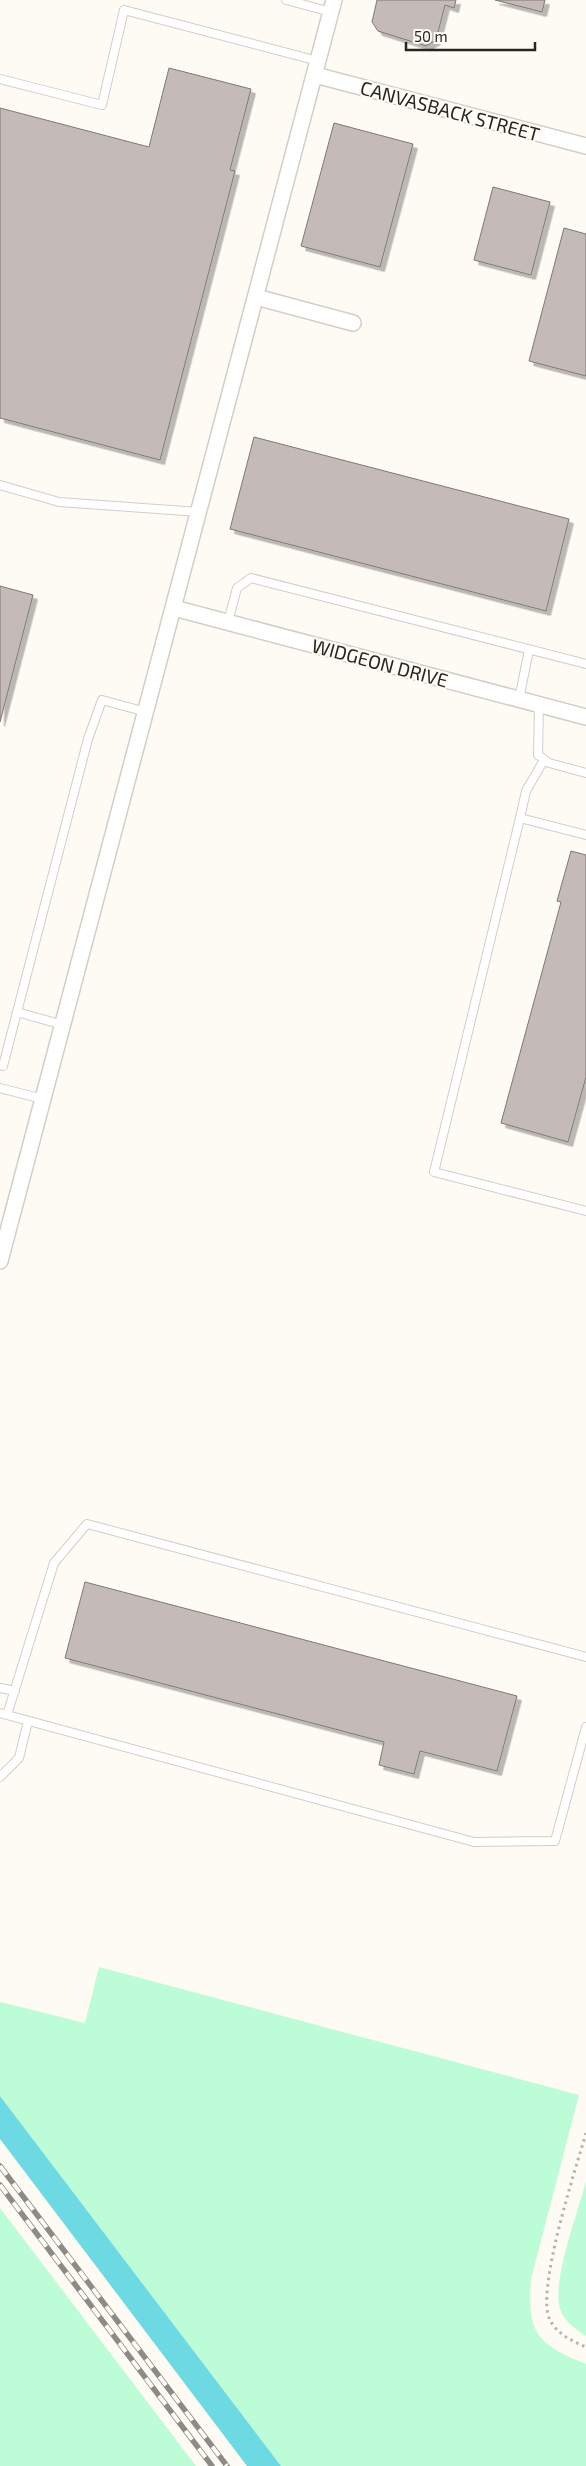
<svg xmlns="http://www.w3.org/2000/svg" width="586" height="2466" viewBox="0 0 586 2466" font-family="'Exo 2',sans-serif">
<defs>
<filter id="shadow"><feDropShadow dx="4.5" dy="4.5" stdDeviation="0" flood-color="#0004"/></filter>
</defs>
<rect width="100%" height="100%" fill="#fdfbf3"/>
<path fill="#bcfcd7" d="M99,1967L579,2095L531,2279C527,2333 536,2344 586,2364V2466H281L0,2096V2002L85,2023Z
M586,2181V2336C574,2328 562,2320 559,2305C554,2275 578,2212 586,2181Z
M0,2208L196,2466H0Z"/>
<path fill="#6dd9e3" d="M0,2096L281,2466H247L0,2139Z"/>
<path fill="#c4bab8" stroke="#807774" filter="url(#shadow)" d="M377,0H456L454,8L445,5L436,40L426,46L378,31L372,22Z
M495,0H545L542,12Z
M169,68L251,89L230,170L235,171L160,460L0,418V108L149,147Z
M334,123L413,144L380,267L301,246Z
M493,187L550,202L531,275L474,260Z
M564,228L586,234V376L529,361Z
M254,437L569,519L546,611L230,529Z
M0,586L33,595L0,722Z
M571,851L586,855V1077L568,1142L501,1123L561,902L557,901Z
M85,1582L517,1696L497,1771L420,1751L414,1774L379,1765L384,1742L65,1658Z"/>
<g fill="none" stroke-linecap="round" stroke-linejoin="round">
<g stroke="#d1cfc7" stroke-width="10">
<path id="lane" d="M286,0L331,12
M0,79L102,105L124,10L318,61
M0,485L59,502L199,512
M228,622L237,588L251,578L586,664
M519,699L529,650
M539,704L538,755L549,763L586,773
M544,760L526,791L520,818L586,835
M520,818L434,1172L586,1211
M63,1025L17,1012L88,739L102,700L146,712
M3,1066L17,1012
M0,1088L43,1099
M0,1688L15,1691
M0,1713L474,1842L555,1841L586,1727
M7,1715L54,1563L87,1524L586,1657
M0,1777L19,1758L28,1721"/>
</g>
<g stroke="#d1cfc7" stroke-width="18">
<path id="street" d="M315,75L586,146
M256,297L353,323
M174,608L586,717
M0,1261L334,0"/>
</g>
<path stroke="#b4b3ac" stroke-width="3" stroke-dasharray="2.5 4" stroke-linecap="butt" d="M586,2133C576,2168 535,2292 550,2320C557,2334 572,2341 586,2347"/>
<use href="#lane" stroke="#fff" stroke-width="8"/>
<use href="#street" stroke="#fff" stroke-width="15"/>
<g stroke="#8c8b86" stroke-width="5.5">
<path id="rail" d="M0,2166L227,2466
M0,2185L212,2466"/>
</g>
<use href="#rail" stroke="#fdfbf3" stroke-width="4" stroke-dasharray="11" stroke-linecap="butt"/>
</g>
<g text-anchor="middle" stroke-width="4.5" stroke-linejoin="round" paint-order="stroke">
<g font-size="19" fill="#262522" stroke="#fdfbf3">
<text transform="translate(450 111) rotate(15)" y="7">CANVASBACK STREET</text>
<text transform="translate(380 663) rotate(15)" y="7">WIDGEON DRIVE</text>
</g>
</g>
<path d="M406 42v8h129v-8" fill="none" stroke="#262522" stroke-width="2.5"/>
<text x="414" y="42" font-size="15" fill="#262522" stroke="#fdfbf3" stroke-width="4" paint-order="stroke">50 m</text>
</svg>
